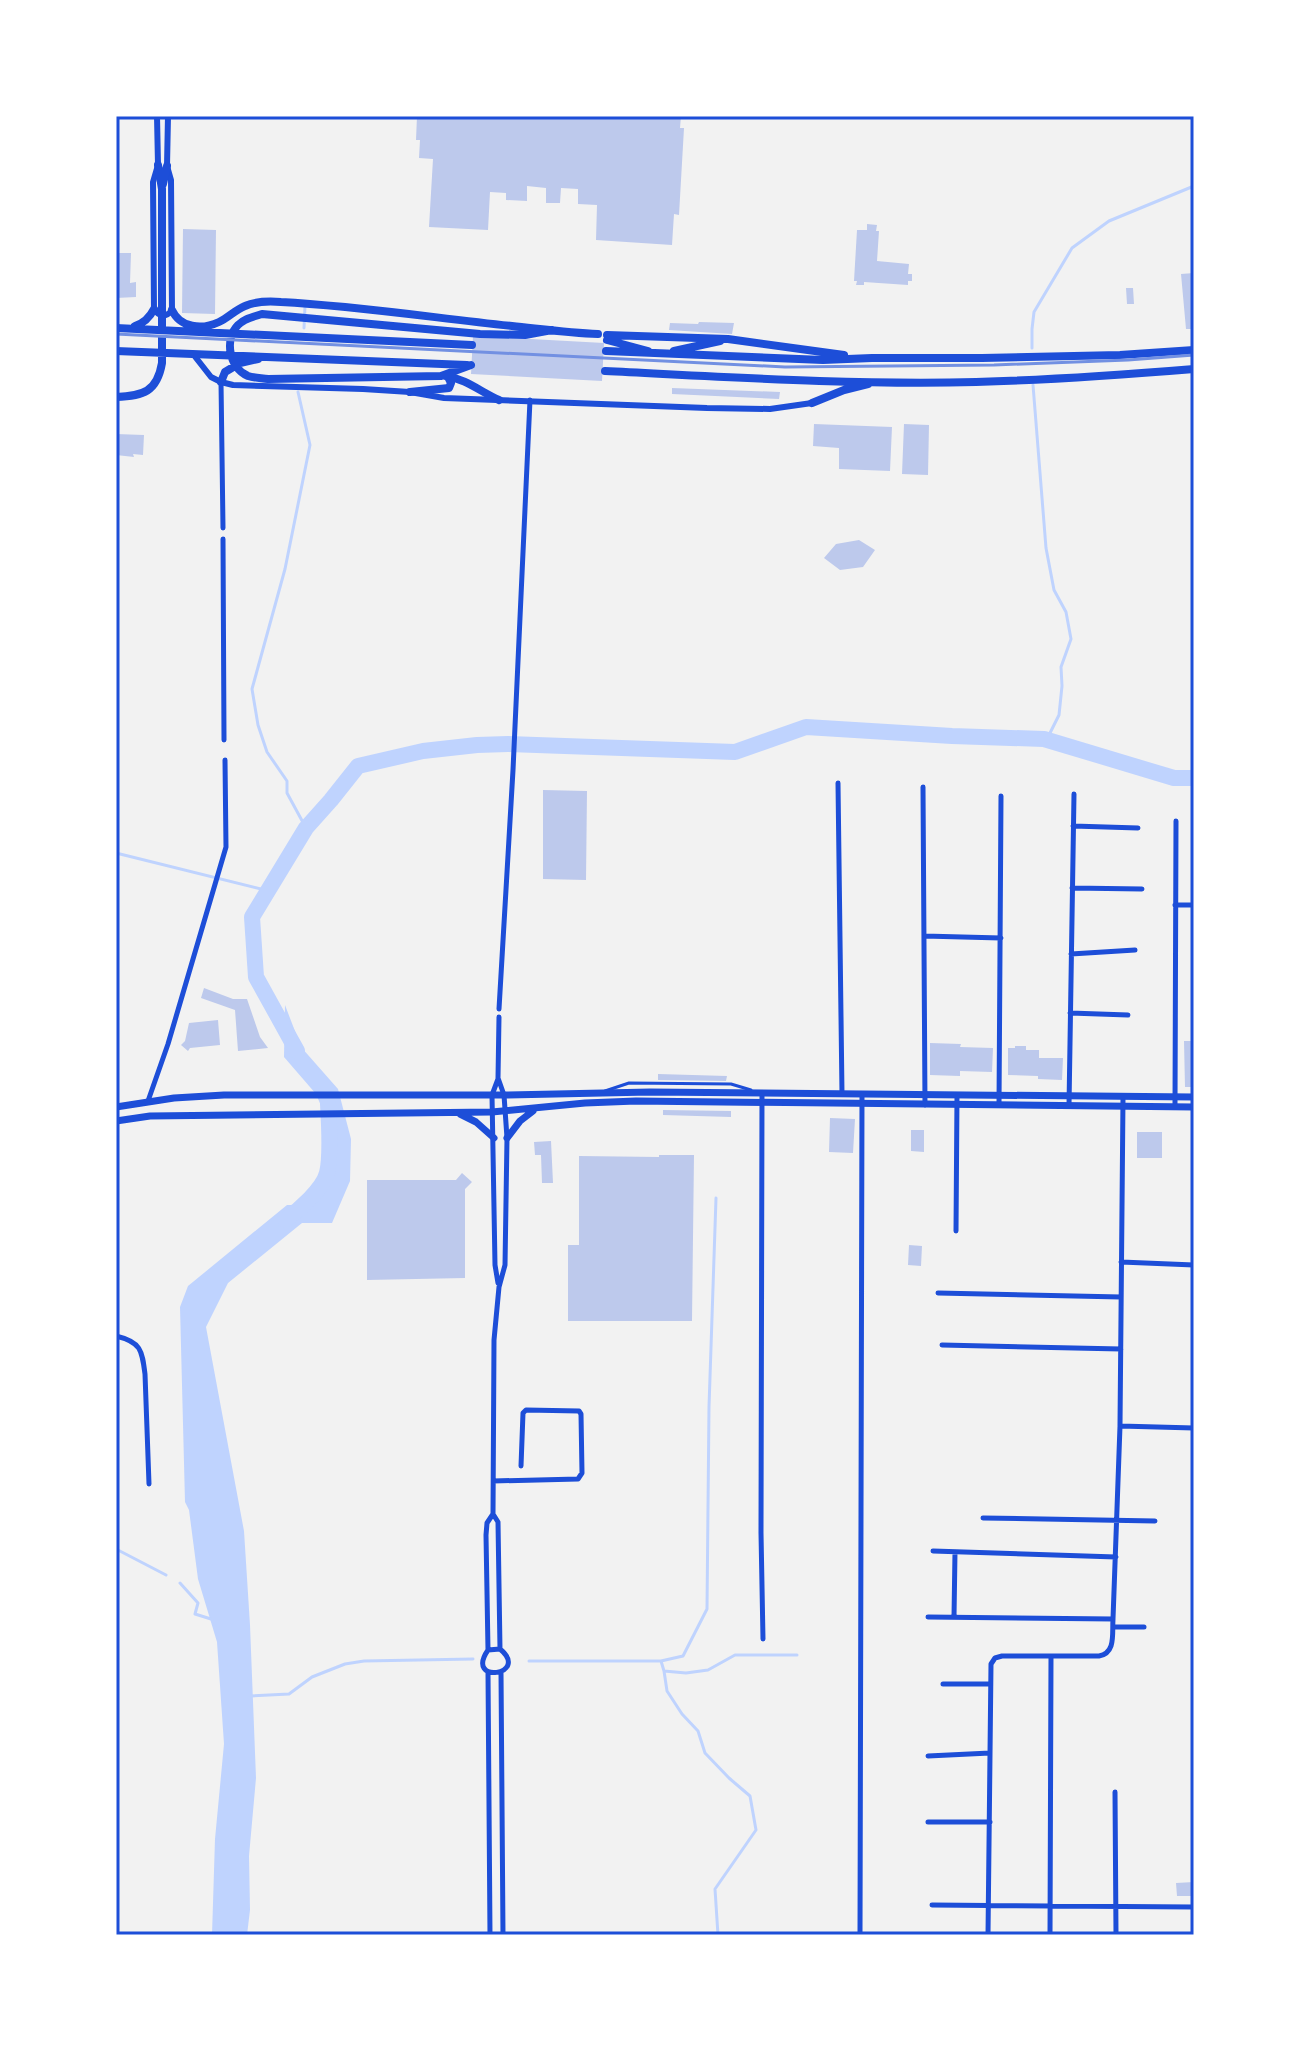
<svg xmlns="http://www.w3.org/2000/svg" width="1310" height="2051" viewBox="0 0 1310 2051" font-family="'IBM Plex Serif',serif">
<rect width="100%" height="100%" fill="#f2f2f2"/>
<path fill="#bfd3fe" d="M285,1005L301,1047L338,1089L351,1139L350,1181L332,1223H302L228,1283L206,1327L244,1531L250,1625L256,1778L249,1856L250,1910L247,1935H212L215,1839L224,1744L217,1642L198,1579L189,1510L185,1502L180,1307L188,1286L287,1205H306L330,1183L334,1136L316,1094L284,1057Z"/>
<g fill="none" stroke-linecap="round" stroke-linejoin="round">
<path stroke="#bfd3fe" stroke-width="3" d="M304,328L305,306
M1032,348V329L1034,312L1072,248L1109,221L1194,186
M1033,385L1046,548L1054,590L1066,612L1071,639L1061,667L1062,686L1059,715L1047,739
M298,392L310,445L285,569L252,689L258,725L267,752L287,781V793L306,828
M116,853L269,891
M116,1549L166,1575
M180,1583L198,1603L195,1614L211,1619
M529,1661H661L683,1656L707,1609L709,1407L716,1198
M661,1661L664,1671L686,1673L708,1670L735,1655H797
M664,1671L667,1691L682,1714L698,1731L705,1753L729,1778L750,1796L756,1830L715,1889L718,1935
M251,1696L289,1694L312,1677L345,1664L364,1661L473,1659"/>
<path stroke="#bfd3fe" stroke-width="16" d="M297,1051L256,977L252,917L306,828L331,800L358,766L423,751L477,745L508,744L735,752L806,727L952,736L1044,739L1174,778H1194
M285,1220C299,1210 323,1189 327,1173C331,1157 329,1121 328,1104"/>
</g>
<path fill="#bdc9ec" d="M417,116H681L680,128H684L679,215L674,214L672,245L596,240L597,205L578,204V189L561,188L560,203H546V188L527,186V201L506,200V193L490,192L488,230L429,227L433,159L419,158L420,140H416Z
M867,224L877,225L876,231H879L877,261L909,264L908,274H912V281H908V285L864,282V285H856L857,281H854L857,230H867Z
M183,229L216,230L215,314L182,313Z
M116,253H131L130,283L136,282V297L116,298Z
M1194,273V329H1186L1181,274Z
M1126,288H1133L1134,304H1127Z
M699,322L734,323L732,334L669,330L670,323L698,324Z
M473,336L604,343L602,381L471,374Z
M672,388L780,392L779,399L672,394Z
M814,424L892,427L890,471L839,469V448L813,446Z
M904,424L929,425L928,475L902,474Z
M116,434L144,435L143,455L133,454L134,457L116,455Z
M859,540L875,550L863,567L840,570L824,558L836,544Z
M543,790L587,791L586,880L543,879Z
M204,988L233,999H247L260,1037L268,1048L238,1051L235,1010L201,998Z
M218,1020L220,1045L190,1048L188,1051L181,1045L185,1041L189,1023Z
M1184,1041H1194V1087H1185Z
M930,1043L961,1044L960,1047L993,1048L992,1072L960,1071V1076L930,1075Z
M1015,1046H1026V1050H1039V1058H1063L1062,1080L1038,1079V1076L1008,1075V1048H1015Z
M658,1074L727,1076L726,1081L658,1080Z
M663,1110L731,1111V1117L663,1115Z
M830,1118L855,1119L853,1153L829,1152Z
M911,1130H924V1152L911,1151Z
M1137,1132H1162V1158H1137Z
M551,1141L553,1183H542L541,1155H535L534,1142Z
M659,1155H694L692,1321H568V1245H579V1156L659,1157Z
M462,1173L472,1182L465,1189V1278L367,1280V1180H456Z
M909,1245L922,1246L921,1266L908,1265Z
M1194,1882V1896H1177L1176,1883Z"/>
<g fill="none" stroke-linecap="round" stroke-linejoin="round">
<path stroke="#1d4ed8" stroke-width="3" d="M605,1091L629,1083L731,1084L751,1090"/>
<path stroke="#1d4ed8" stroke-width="5" d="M221,382L223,528
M223,539L224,740
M838,783L842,1094
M923,787L925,1105
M1073,826L1138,828
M1072,888L1142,889
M1175,905H1194
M924,936L1001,938
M1071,954L1135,950
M499,1009L513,770L530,400
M1070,1013L1128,1015
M499,1017L498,1078L504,1095L507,1138L505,1265L499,1287L494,1340L493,1514L498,1522L500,1649
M498,1079L492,1095L495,1265L498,1283
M762,1093L761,1533L763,1639
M148,1101L168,1044L226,847L225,760
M999,1105L1001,796
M1069,1106L1074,794
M1175,1107L1176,821
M956,1231L957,1095
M1121,1262L1194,1265
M938,1293L1121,1297
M116,1336C141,1342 142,1350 145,1374L149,1484
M942,1345L1121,1349
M1120,1426L1194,1428
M493,1481L578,1479L582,1473L581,1414L579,1411L526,1410L523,1413L521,1466
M983,1518L1155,1521
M933,1551L1116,1557
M928,1617L1113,1619
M954,1617L955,1552
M1113,1627H1144
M488,1650L500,1649C531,1675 464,1685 488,1650L486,1535L487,1523L493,1514
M488,1672L490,1935
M501,1672L503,1935
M943,1684H990
M928,1756L990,1753
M1115,1792L1116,1935
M928,1822H990
M932,1905L1194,1907
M860,1935L862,1094
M988,1935L991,1664L995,1658L1002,1656H1099C1116,1653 1112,1634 1113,1619L1120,1426L1123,1098
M1050,1935L1051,1656"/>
<path stroke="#1d4ed8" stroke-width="6" d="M157,116L158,165L153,182L154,309C159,317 166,318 172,310L171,180L167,166L168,116
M193,354L211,377L221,382L233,385L363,389L410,392L444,398L707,408L770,409L812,403"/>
<path stroke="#1d4ed8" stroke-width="7" d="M116,1107L174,1098L224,1095H504L650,1092L1194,1097
M460,1114L476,1122L494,1138
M116,1121L150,1116L492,1112L585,1103L636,1101L1194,1107
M507,1138L520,1121L533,1111"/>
<path stroke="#1d4ed8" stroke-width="8" d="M163,184L167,166
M172,310C180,328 202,330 219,322C228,318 235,310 245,306C256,301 268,301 281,302C358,306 435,318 512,326C541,329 569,333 598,334
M135,326C144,323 150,317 154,309
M116,328L472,345
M607,335L728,339L844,355
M607,340L648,351
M116,351L467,365
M606,351L823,360L872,358H982L1120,355L1194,350
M674,351L720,341
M471,365L441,376L268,379C262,378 254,378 248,376C229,368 224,339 238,325C245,318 253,317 262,314L480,334L525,335L552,330
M605,371C729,377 852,385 976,382C1049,380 1121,375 1194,369
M446,376C466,379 481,392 499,400
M221,382L225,372L240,363L258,359
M410,392L449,388L451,383L448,377
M116,397C143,396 157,392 162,363V189L158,165
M812,403L844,390L868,384"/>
<path stroke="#7290e2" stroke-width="3" d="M116,334L785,367L994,365L1128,360L1194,355"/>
</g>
<rect width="1310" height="2051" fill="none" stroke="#ffffff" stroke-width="236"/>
<rect x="118" y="118" width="1074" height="1815" fill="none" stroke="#1d4ed8" stroke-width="3"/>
</svg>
